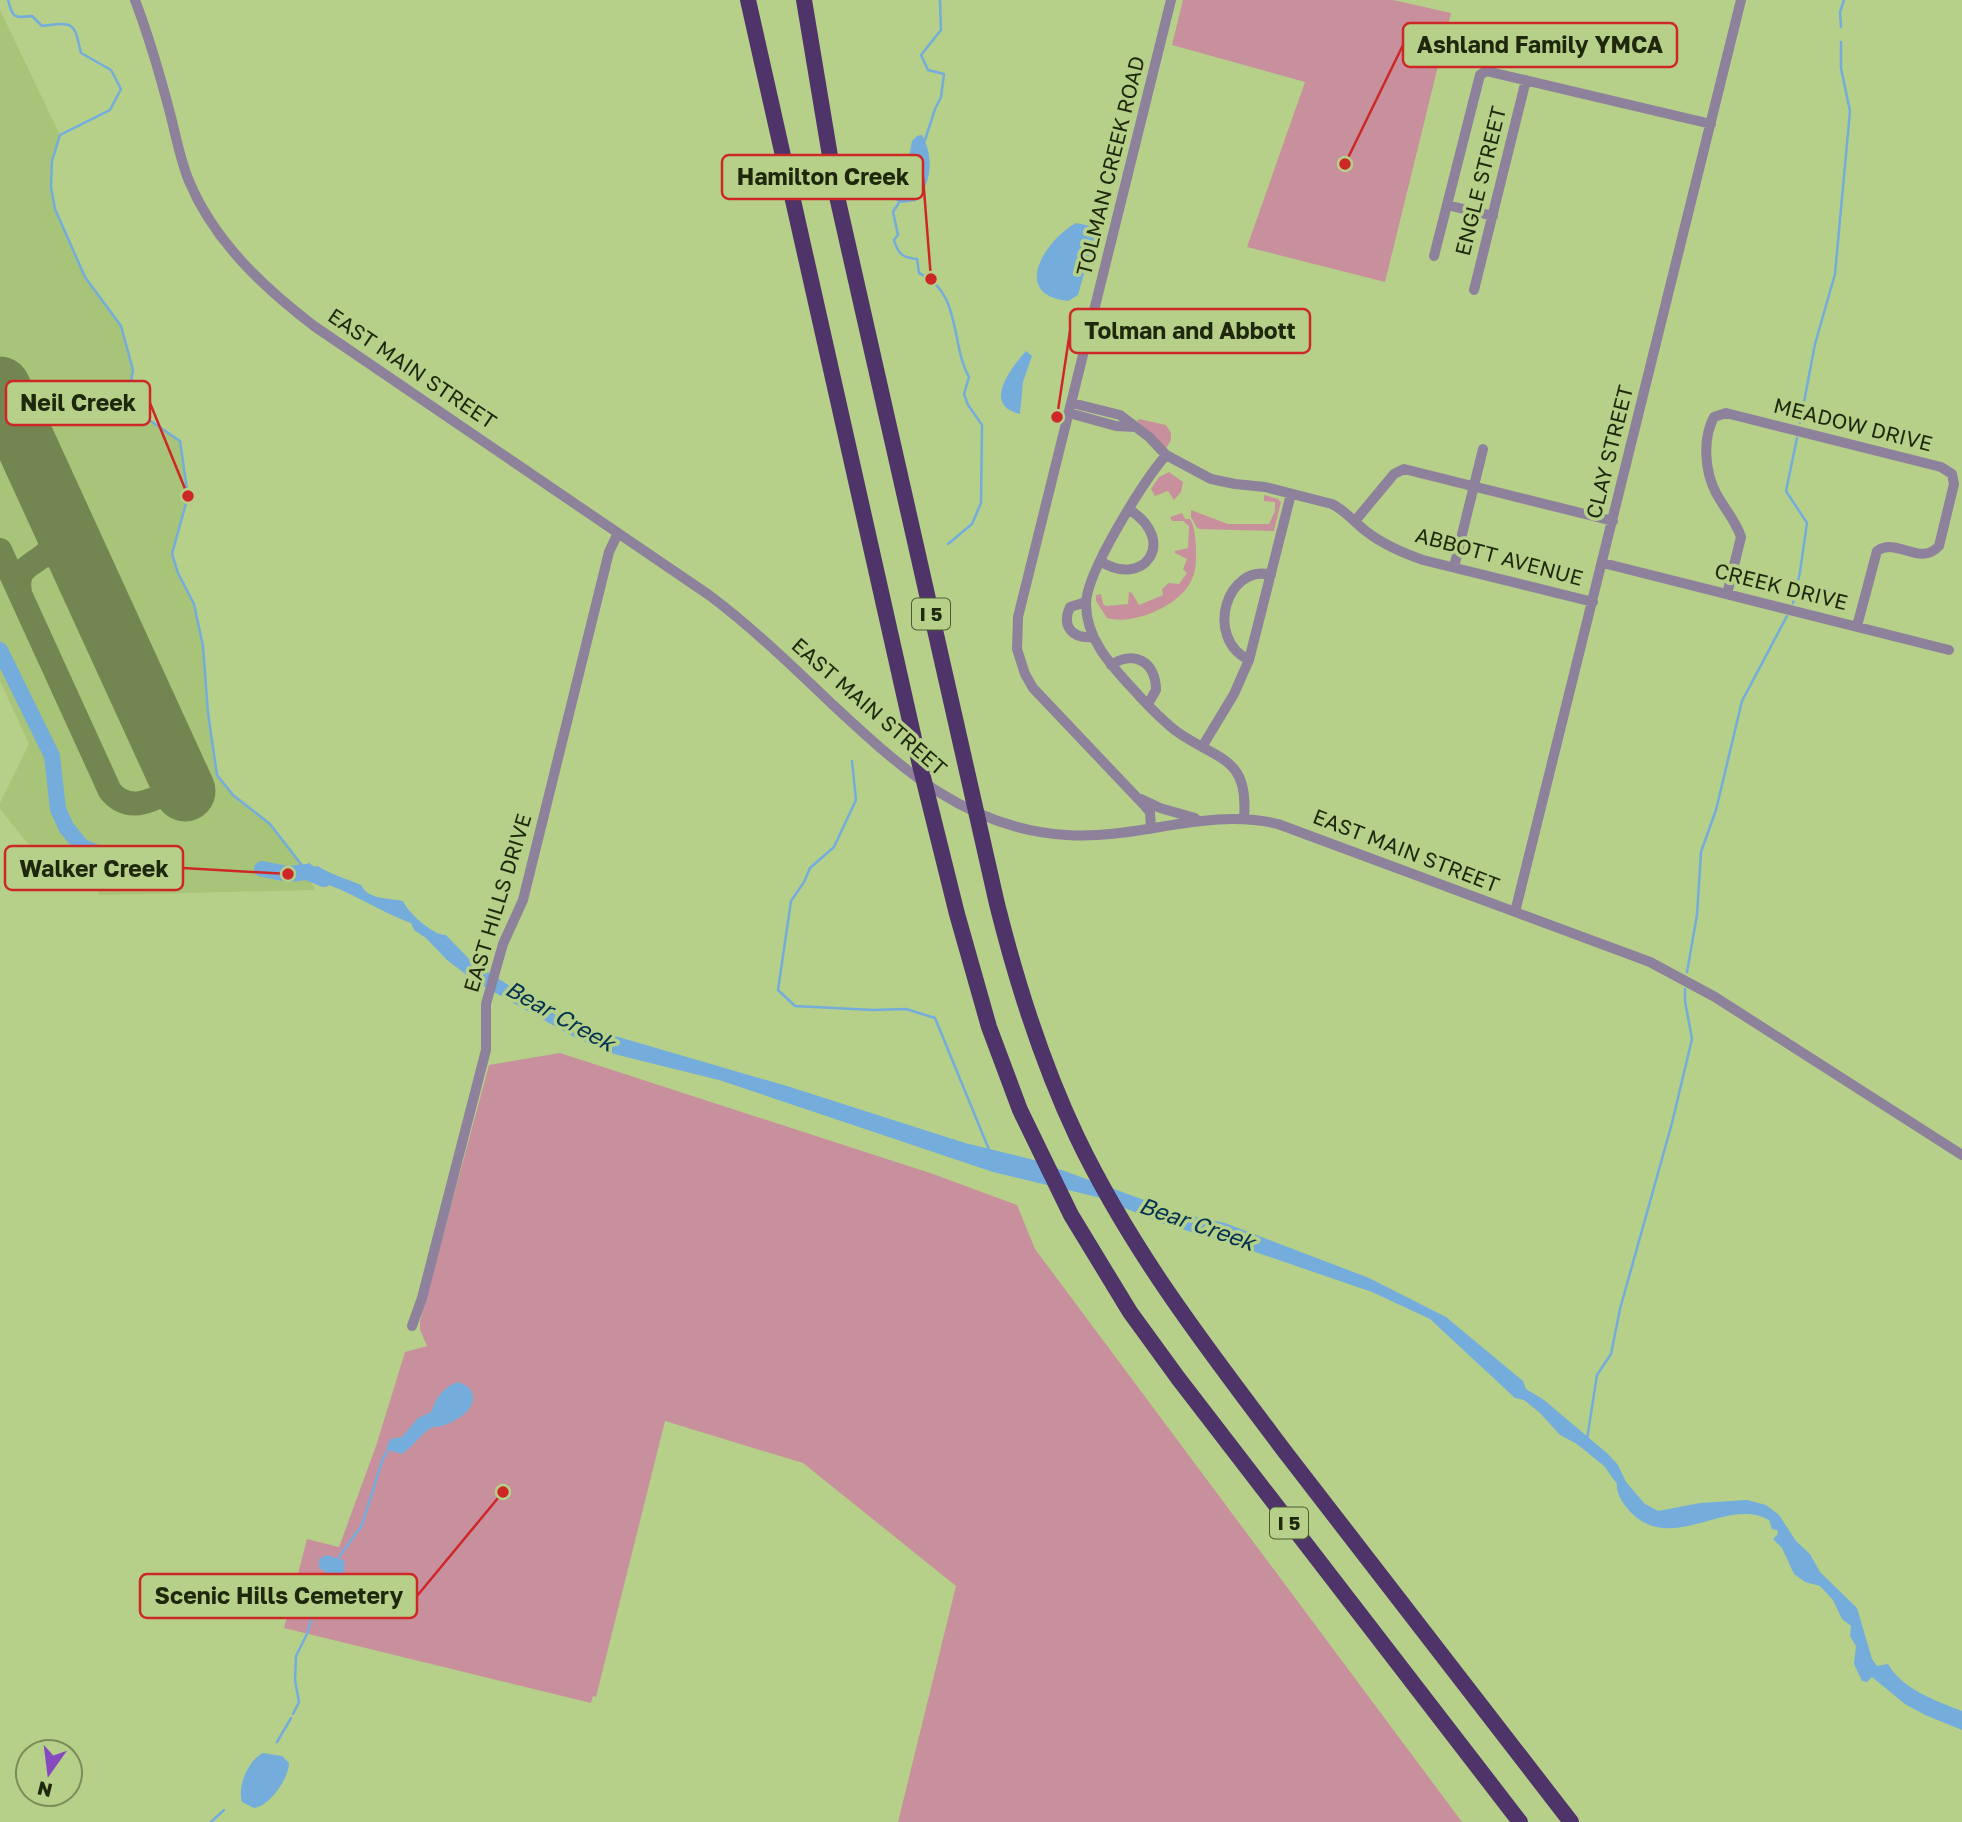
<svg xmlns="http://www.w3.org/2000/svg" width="1962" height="1822" viewBox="0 0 1962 1822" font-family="'Golos Text',sans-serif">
<rect width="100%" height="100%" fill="#b6d08a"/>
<path fill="#a8c478" d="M0,10L60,135L52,161L51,187L55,209L85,277L121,326L133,370L130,388L136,411L180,441L188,496L172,554L178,573L194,604L203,646L208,713L217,775L233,795L270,824L289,846L307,872L315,890L99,895L86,867L46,866L0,809V803L29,744L0,681Z"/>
<path fill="#c8909c" d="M1183,0H1393L1451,13L1385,282L1247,247L1305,82L1172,45Z
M1139,419L1166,425L1171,433V440L1167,447L1165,448L1137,421Z
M1169,472L1183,482L1181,492L1174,500L1168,491L1155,496L1151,489L1159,477Z
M1264,495L1278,499L1281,502L1274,531L1200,529L1197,528L1191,517V510L1228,524H1269L1275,511V502L1264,501Z
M1182,513L1185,519H1190C1195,527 1195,536 1196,546C1196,557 1197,568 1192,579C1182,605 1133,626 1107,618L1096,601V595L1101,594L1103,604L1106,606L1128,604L1129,592L1132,593L1139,605L1163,595L1162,589L1169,583L1179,584L1187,573L1183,569L1187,559L1175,553V551L1188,548L1189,526L1183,521H1172L1170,517Z
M560,1053L933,1174L1017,1205L1035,1249L1462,1822H898L956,1586L803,1463L665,1421L596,1697L593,1696L591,1703L284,1628L307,1539L339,1547L376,1446L405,1352L427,1346L420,1330V1321L489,1065Z"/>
<path fill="#74acdc" d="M922,135C934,156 932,183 916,201L902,203L893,199L905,178L912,141L917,136Z
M1076,223L1090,226L1095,235L1078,295L1068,301C1010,295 1045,240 1076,223Z
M1026,351L1032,356L1023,382L1020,414C981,405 1012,367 1026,351Z
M308,862L314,867L318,866C327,873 350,880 361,885C368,900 389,898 403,901C408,913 434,936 446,935L472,962L567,1022L790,1087L965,1143L1034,1160L1180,1213L1225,1223L1369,1278L1446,1317L1523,1381L1526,1389L1544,1400L1608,1454L1618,1465L1626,1482L1645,1504L1658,1511L1700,1503L1747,1500L1766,1505L1779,1515L1796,1541L1810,1554L1820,1572L1857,1608L1872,1659L1877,1666L1888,1664C1902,1689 1936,1701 1962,1711V1730L1925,1715L1905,1704L1872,1677L1867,1682L1862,1681L1854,1664L1856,1646L1850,1636L1851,1626L1842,1619L1833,1600L1820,1586L1805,1582L1794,1574L1782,1548L1773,1539L1778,1534L1777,1530L1772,1529L1769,1520C1725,1495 1669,1559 1627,1508C1621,1501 1616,1492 1617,1484L1604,1466L1577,1444L1560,1435L1540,1413L1524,1400L1515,1398L1430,1319L1372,1292L1229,1243L1164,1224L1097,1197L993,1172L719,1080L614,1054L576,1038L476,982L447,960L426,938L414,930L411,923C375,910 343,885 306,879Z
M458,1382C465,1384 473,1389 473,1397C474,1412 454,1422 442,1426C438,1427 434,1426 431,1428C420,1434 413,1448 401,1454L386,1449L390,1439L402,1437L418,1418L431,1412C436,1398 443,1387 458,1382Z
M326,1555L344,1560C348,1574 333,1596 319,1583L326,1572L319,1568V1559Z
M263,1753L282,1756L289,1763C289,1778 270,1806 254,1808L242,1802C237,1787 248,1760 263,1753Z"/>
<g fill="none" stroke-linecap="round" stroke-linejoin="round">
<path stroke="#74acdc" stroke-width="2.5" d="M8,0C13,18 13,18 32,16L42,26C75,21 74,23 81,53L111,70L121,89L110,110L60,135L52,161L51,187L55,209L85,277L121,326L133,370L130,388L136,411L180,441L188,496L172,554L178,573L194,604L203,646L208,713L217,775L233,795L270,824L307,872
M1841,27L1840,12L1844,0
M925,140L935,109L941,97L944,74L928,70L921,55L941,30L940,0
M900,201L893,212L898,235L894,240C898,254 903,258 917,259L919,273C962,292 950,343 969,377L964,394L968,405L982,425L981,503L972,524L948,544
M1800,423L1815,344L1835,274L1850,111L1841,68V42
M1793,603L1800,572L1807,523L1786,491L1797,438
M852,761L856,800L834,847L810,868L804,882L791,901L778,990L795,1006L873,1010L906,1009L935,1018L990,1152
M1687,972L1697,915L1701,852L1716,810L1742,701L1787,616
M1587,1439L1597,1375L1611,1354L1620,1309L1672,1123L1692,1039L1685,1001V989
M339,1557L362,1525L383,1458L388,1451
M293,1714L299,1702L295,1680L296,1656L307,1634L315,1608L327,1588
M277,1742L291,1718
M211,1822L224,1810"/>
<path stroke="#74acdc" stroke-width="16" d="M0,650L52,756L58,809L66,827L81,846L106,857L176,865
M262,869L288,874L307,872L324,879"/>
<path stroke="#738652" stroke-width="24" d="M0,550L110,791C131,817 159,796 182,785
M44,556C61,551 72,557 84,570
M20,593C16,568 28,568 44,555C58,544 59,525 57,509"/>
<path stroke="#738652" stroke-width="61" d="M0,387L185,791"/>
<path stroke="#8d819c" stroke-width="10" d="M135,0C149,37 160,75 170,113C176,136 180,159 189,181C214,241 263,287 314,326L709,595C753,628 792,666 832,704C902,769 966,829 1067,835C1139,840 1206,807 1278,824L1650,962L1715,997L1962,1155
M1447,205L1493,216
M1434,256L1480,75L1486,71L1711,124
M1474,290L1526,80
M1072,403L1120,415L1149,437L1166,455L1211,479L1235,484L1265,487L1332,504C1346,511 1355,523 1367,532C1384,545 1403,553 1423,560L1593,602
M1069,413L1116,426L1136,427
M1166,455C1144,481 1086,572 1086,604C1086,643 1117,671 1141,698C1152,709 1163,721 1176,731C1218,761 1249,756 1244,818
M1355,521L1394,474L1404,469L1613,521
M1100,561C1144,589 1178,541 1130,510
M1603,563L1949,650
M1454,567L1483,449
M1727,594L1741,537C1736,521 1724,508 1716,493C1705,472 1702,439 1714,417L1726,413L1941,467L1952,474L1954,484L1939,546C1920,567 1897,537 1877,551L1857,626
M1086,602L1070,607C1061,627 1073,639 1093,637
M1249,660C1203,637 1228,563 1271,575
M1111,665C1135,649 1156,663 1156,690L1148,704
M1202,747L1234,694L1249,660L1291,494
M1141,799L1160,808L1195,818
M1151,828L1150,812L1144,805L1033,688L1025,674L1017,649L1018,617L1171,0
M1515,912L1741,0
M412,1326L422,1298L486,1050V1004L503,944L523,900L609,552L618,533"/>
<path stroke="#4e3469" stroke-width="16" d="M748,0L919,761L957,914L989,1027L1020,1110L1071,1215L1130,1312L1178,1378L1520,1822
M804,0L836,192L997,904C1017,984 1042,1063 1077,1137C1133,1254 1212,1355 1289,1457C1382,1579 1477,1700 1571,1822"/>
</g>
<g text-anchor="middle" stroke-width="7" stroke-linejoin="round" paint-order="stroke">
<g fill="#b6d08a" stroke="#4c5a32" stroke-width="2">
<rect x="912" y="598.5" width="38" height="31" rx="5"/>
<rect x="1270" y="1507.5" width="38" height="31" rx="5"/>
</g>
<g font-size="19" font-weight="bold" fill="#1f280c">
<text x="931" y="621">I 5</text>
<text x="1289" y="1530">I 5</text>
</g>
<g font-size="21" fill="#1f280c" stroke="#b6d08a">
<text transform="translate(1111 166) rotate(-76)" y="7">TOLMAN CREEK ROAD</text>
<text transform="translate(1481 181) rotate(-76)" y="7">ENGLE STREET</text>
<text transform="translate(412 369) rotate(34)" y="7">EAST MAIN STREET</text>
<text transform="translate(1853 425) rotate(14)" y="7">MEADOW DRIVE</text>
<text transform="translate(1610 452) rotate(-76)" y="7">CLAY STREET</text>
<text transform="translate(1499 557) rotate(15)" y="7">ABBOTT AVENUE</text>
<text transform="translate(1781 587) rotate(14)" y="7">CREEK DRIVE</text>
<text transform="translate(869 707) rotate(41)" y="7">EAST MAIN STREET</text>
<text transform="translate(1406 851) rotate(21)" y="7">EAST MAIN STREET</text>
<text transform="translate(498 903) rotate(-73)" y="7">EAST HILLS DRIVE</text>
</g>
<g font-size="23" font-style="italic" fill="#053352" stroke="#b6d08a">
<text transform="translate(560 1016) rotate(29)" y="8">Bear Creek</text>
<text transform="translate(1197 1224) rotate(19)" y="8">Bear Creek</text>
</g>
</g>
<path fill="none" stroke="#cd2827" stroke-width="2.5" d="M1345 164L1403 45M931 279L923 177M1057 417L1070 331M188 496L150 403M288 874L183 868M503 1492L417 1596"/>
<g fill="#cd2827" stroke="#b6d08a" stroke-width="2.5">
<circle cx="1345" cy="164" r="7"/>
<circle cx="931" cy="279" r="7"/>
<circle cx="1057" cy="417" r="7"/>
<circle cx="188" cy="496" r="7"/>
<circle cx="288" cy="874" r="7"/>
<circle cx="503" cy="1492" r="7"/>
</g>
<g fill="#b6d08a" stroke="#cd2827" stroke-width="2.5">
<rect x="1403" y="23" width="274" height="44" rx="7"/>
<rect x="722" y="155" width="201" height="44" rx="7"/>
<rect x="1070" y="309" width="240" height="44" rx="7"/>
<rect x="6" y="381" width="144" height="44" rx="7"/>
<rect x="5" y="846" width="178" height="44" rx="7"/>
<rect x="140" y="1574" width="277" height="44" rx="7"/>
</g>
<g font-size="23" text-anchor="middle" font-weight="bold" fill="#1f280c">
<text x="1540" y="53">Ashland Family YMCA</text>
<text x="823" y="185">Hamilton Creek</text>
<text x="1190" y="339">Tolman and Abbott</text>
<text x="78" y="411">Neil Creek</text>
<text x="94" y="877">Walker Creek</text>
<text x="279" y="1604">Scenic Hills Cemetery</text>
</g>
<g transform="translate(49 1773) rotate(194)"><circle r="33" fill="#b6d08a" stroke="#7a8d58" stroke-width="2"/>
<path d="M0-5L12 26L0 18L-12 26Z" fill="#8649bf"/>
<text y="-10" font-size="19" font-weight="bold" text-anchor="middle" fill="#1f280c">N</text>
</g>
</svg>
